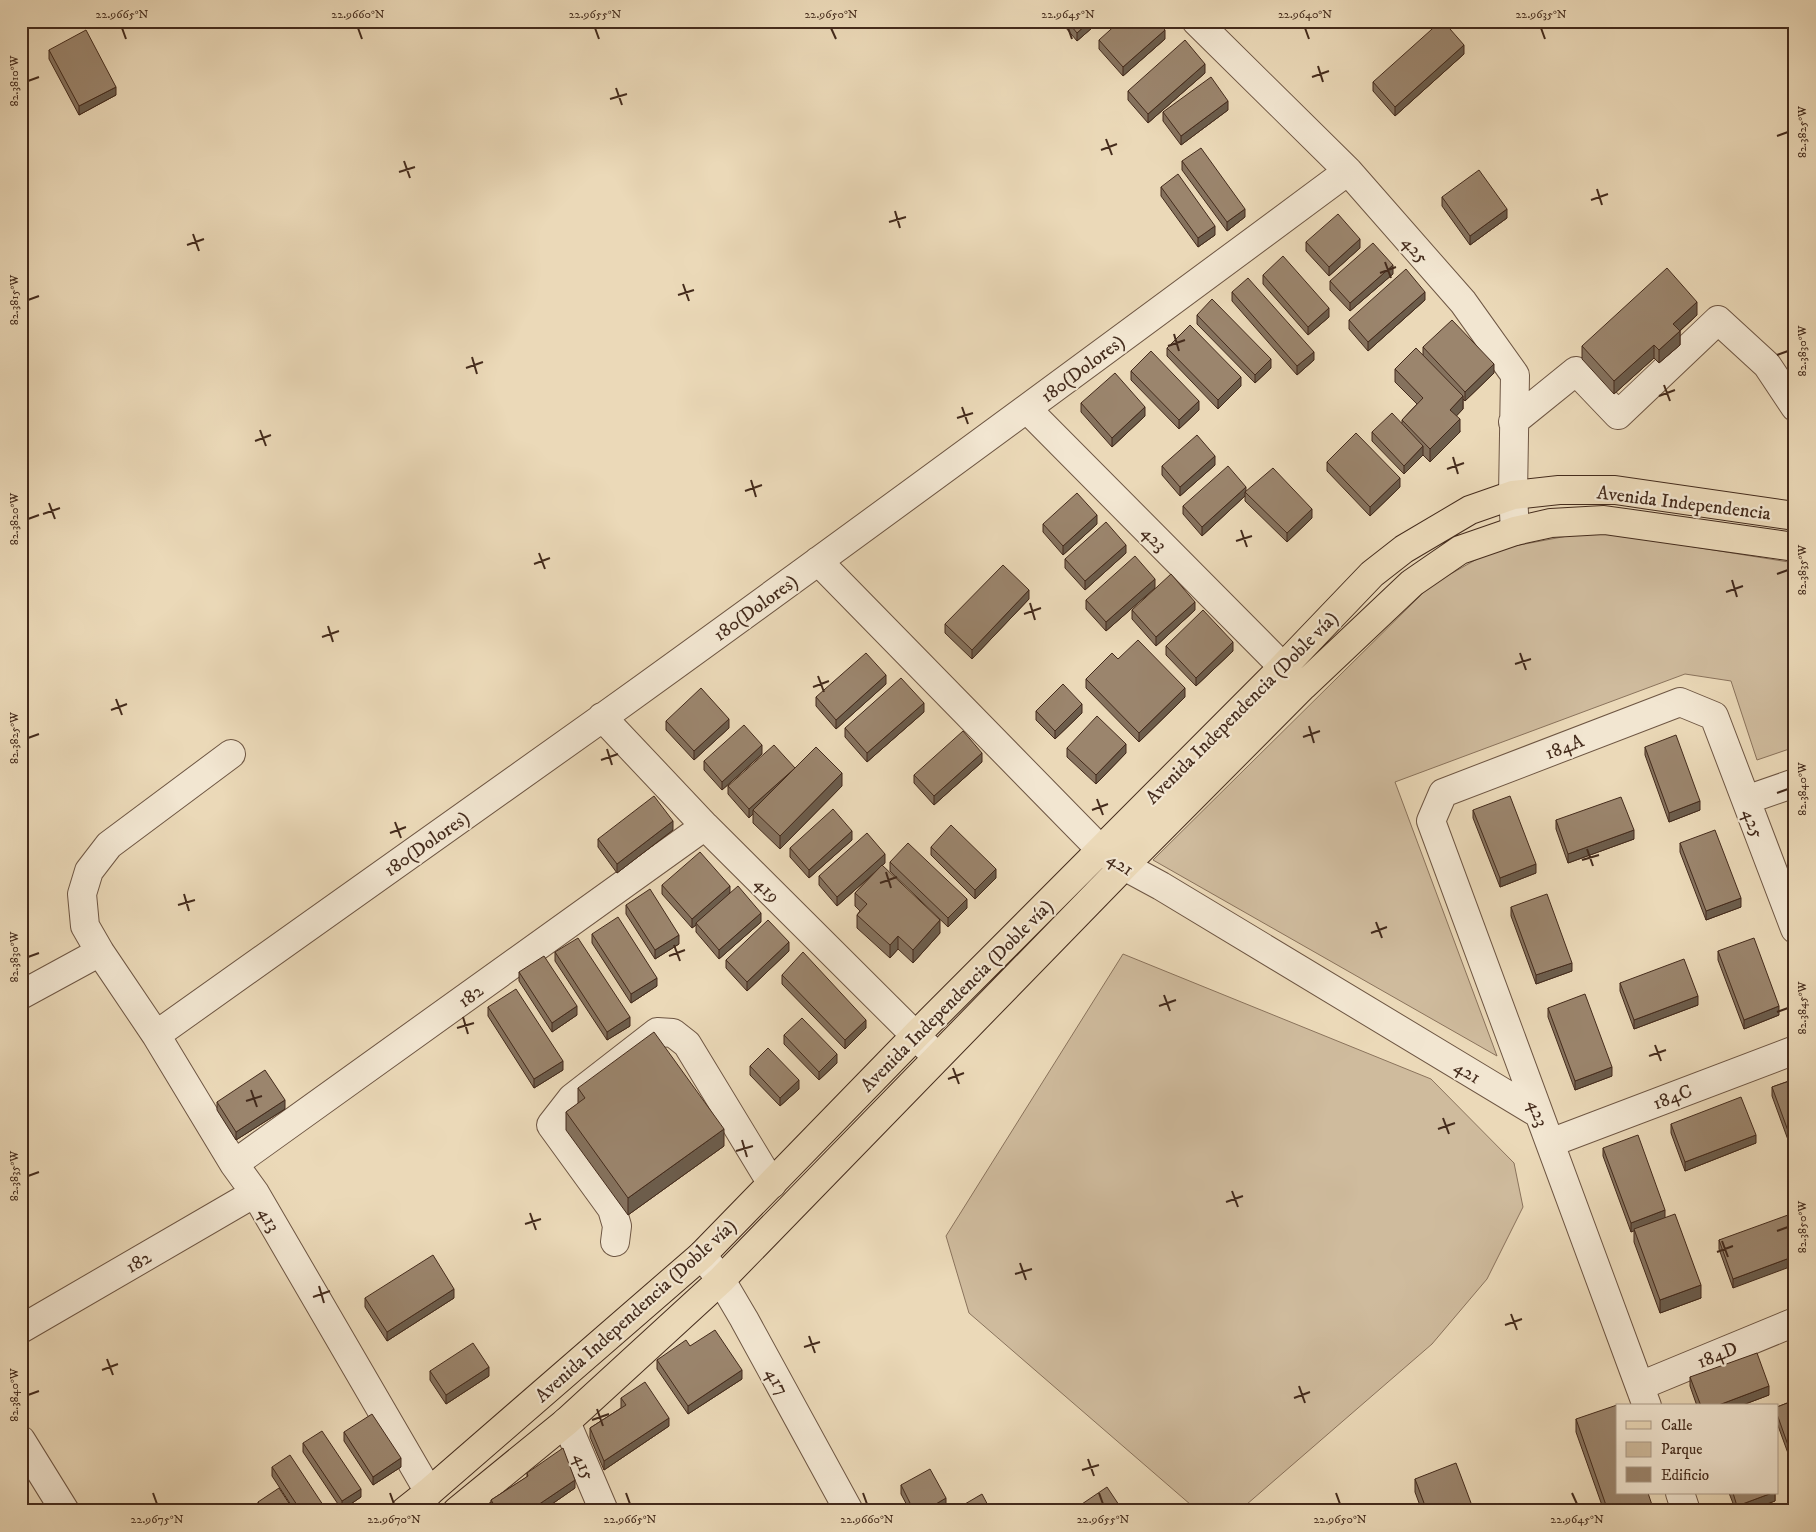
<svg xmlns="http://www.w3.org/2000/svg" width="1816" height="1532" viewBox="0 0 1816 1532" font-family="'IM FELL DW Pica',serif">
<rect width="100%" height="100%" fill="#ebd9b8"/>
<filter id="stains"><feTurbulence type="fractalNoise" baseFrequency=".004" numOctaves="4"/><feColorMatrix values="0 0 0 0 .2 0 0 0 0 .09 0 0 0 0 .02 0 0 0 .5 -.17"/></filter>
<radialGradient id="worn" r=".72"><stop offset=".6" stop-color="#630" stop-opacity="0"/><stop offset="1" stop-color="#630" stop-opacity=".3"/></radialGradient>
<path fill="#cfbb9d" stroke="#8a735c" d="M1594,531L1795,563V747L1757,760L1731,681L1685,674L1395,782L1497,1056L1153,860L1431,585L1493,550Z
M1123,954L1431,1079L1514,1163L1523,1207L1487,1279L1432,1344L1239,1511H1198L969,1313L946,1236Z"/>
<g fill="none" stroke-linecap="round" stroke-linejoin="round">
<g stroke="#6e5643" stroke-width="30">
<path id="minor" d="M1196,21L1348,171L1463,302L1515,375L1513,495L1515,531
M1027,409L1283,667
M1513,422L1576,371L1618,415L1718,320L1767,365L1795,407
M818,561L1100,849L1124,866L1161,886L1539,1114
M602,717L705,826L937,1057
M231,754L109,845L89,871L82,894L85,926L100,952L156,1035L234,1164L255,1193L429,1492
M1746,800L1795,783
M21,995L100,952
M156,1035C304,930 453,824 602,718C852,538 1100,355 1348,171
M1550,1143L1795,1050
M234,1164L705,826
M615,1242L617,1226L612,1209L551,1125L572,1098L657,1032L673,1033L687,1044L772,1184
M702,1255L721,1280L744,1319L849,1511
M21,1329L255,1193
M1640,1386L1795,1322
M1647,1406L1431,821L1443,793L1680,702L1714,716L1795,929
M566,1422L604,1511
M21,1440L65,1511
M1680,1493L1686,1511"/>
</g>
<g stroke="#442b1c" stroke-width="30">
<path id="major" d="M405,1511L429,1492L702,1255L916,1035L1283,667L1372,574L1404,549L1470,510L1513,495L1559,490H1615L1795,516
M457,1511L566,1422L721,1280L1124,866L1303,686L1412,583L1460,550L1515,531L1551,523L1604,520L1795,547"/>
</g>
<use href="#minor" stroke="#f2e6d1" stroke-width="28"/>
<use href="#major" stroke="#ebd9b8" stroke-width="28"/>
</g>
<path fill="#85725e" stroke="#442b1c" d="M1060,21H1100L1077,41Z
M1165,39L1123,76L1099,49V40Z
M49,50L116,95L79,115L49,59Z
M1464,54L1395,116L1373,91V82Z
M1205,73L1148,123L1128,100V91Z
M1228,110L1181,145L1163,121V112Z
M1182,161L1245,217L1227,231L1182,170Z
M1161,187L1215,235L1198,247L1161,196Z
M1442,197L1507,218L1470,245L1442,206Z
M1306,242L1360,248L1329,276L1306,251Z
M1393,274L1350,311L1330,290V281Z
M1263,275L1329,317L1308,335L1263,284Z
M1232,292L1314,360L1297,375L1232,301Z
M1425,300L1368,351L1349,329V320Z
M1197,315L1271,368L1255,383L1197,324Z
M1697,315L1680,331V345L1659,363L1654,358L1614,394L1582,359V346Z
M1423,347L1494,373L1465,401L1463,399V409L1456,416L1460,432L1430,462L1423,455L1404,474L1372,441V432L1402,423V420L1417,404L1395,382V369L1423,355Z
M1167,348L1241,386L1218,409L1167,356Z
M1131,371L1199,410L1179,429L1131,380Z
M1081,403L1145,416L1112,447L1081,412Z
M1327,462L1400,487L1370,516L1327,471Z
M1215,465L1180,496L1162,475V466Z
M1246,492L1312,518L1287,542L1245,501V496L1202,536L1183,514V506Z
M1043,524H1097L1063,555L1043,532Z
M1126,553L1085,590L1065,568V559Z
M1155,588L1106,631L1086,609V600Z
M1029,599L972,659L945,633V624Z
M1132,610H1195L1156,646L1132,619Z
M1166,646L1233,651L1196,686L1166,655Z
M1118,659L1185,697L1139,742L1086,688V679Z
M886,684L836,729L816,706V697Z
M1036,711L1082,713L1055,739L1036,720Z
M924,712L867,762L845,737V728Z
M666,721L729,728L694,760L666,730Z
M1645,747L1700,810L1669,822L1645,755Z
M1067,748L1126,753L1096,784L1067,757Z
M762,754L722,790L704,770V761Z
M982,762L934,805L914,783V775Z
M795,768L842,786L780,849L753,823V814L749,818L728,794V786Z
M1473,810L1536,873L1500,887L1473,818Z
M1556,820L1634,839L1568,863L1556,829Z
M673,830L617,873L598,847V839Z
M852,840L809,878L790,857V848Z
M1680,843L1741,907L1706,920L1680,852Z
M931,847L996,878L975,899L931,855Z
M890,862L967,908L948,927L890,871Z
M885,863L882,866L940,933L913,963L898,949L890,958L857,928V915L860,911L855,906V893L873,874L837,906L819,885V876Z
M662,885L730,894L761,922L719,959L696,932V925L692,928L662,894Z
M626,905L679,944L655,959L626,914Z
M1511,907L1572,971L1536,984L1511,916Z
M592,934L657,986L631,1003L592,943Z
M789,951L747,991L726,968V960Z
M1718,951L1779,1015L1744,1029L1718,960Z
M555,952L630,1026L607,1040L555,961Z
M519,972L577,1015L552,1032L519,981Z
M782,975L866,1028L845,1049L782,984Z
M1620,983L1698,1005L1634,1029L1620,991Z
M488,1007L563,1070L534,1088L488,1016Z
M1548,1008L1612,1076L1575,1090L1548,1017Z
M784,1035L837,1063L819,1080L784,1044Z
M750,1066L799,1089L780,1106L750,1075Z
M1795,1079V1159L1772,1096V1087Z
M578,1088L724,1146L628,1215L566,1130V1112L578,1104Z
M217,1102L285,1109L236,1140L217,1110Z
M1671,1124L1756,1143L1685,1171L1671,1133Z
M1603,1148L1665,1217L1701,1298L1660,1313L1634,1242V1230L1631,1232L1603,1156Z
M1795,1232L1733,1288L1719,1249V1240Z
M365,1298H454L387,1341L365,1307Z
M690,1346L742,1379L688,1414L657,1369V1360Z
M430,1371L489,1376L446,1404L430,1380Z
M1690,1377L1769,1395L1740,1406H1697L1690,1386Z
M621,1398L669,1426L604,1470L590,1437V1428L621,1408Z
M1795,1400L1789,1456L1777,1423V1407Z
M1576,1419L1654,1511H1604L1576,1432Z
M344,1432L401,1467L373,1485L344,1441Z
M303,1443L361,1497L342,1510L303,1452Z
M272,1467L327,1511H295L272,1476Z
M527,1473L575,1488L542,1511H492L491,1509V1500L527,1477Z
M1415,1479L1474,1511H1422L1415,1492Z
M901,1485L946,1507L940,1511H910L901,1494Z
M1729,1493H1775V1501L1748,1511H1736Z
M258,1502L294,1511H258Z"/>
<path fill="#6c5d4c" stroke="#442b1c" d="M1090,21H1100L1077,41V33Z
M1165,30V39L1123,76V67Z
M1464,45V54L1395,116V107Z
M1205,64V73L1148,123V114Z
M116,87V95L79,115V106Z
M1228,101V110L1181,145V136Z
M1245,209V217L1227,231V222Z
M1507,209V218L1470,245V236Z
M1215,226V235L1198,247V238Z
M1360,239V248L1329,276V267Z
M1393,265V274L1350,311V303Z
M1425,292V300L1368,351V342Z
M1697,302V315L1673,337V324Z
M1329,308V317L1308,335V327Z
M1680,331V345L1659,363V350Z
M1654,345V358L1614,394V381Z
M1314,352V360L1297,375V366Z
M1271,359V368L1255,383V375Z
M1494,364V373L1465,401V392Z
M1241,377V386L1218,409V400Z
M1463,396V409L1450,423V410Z
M1199,401V410L1179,429V420Z
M1145,407V416L1112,447V438Z
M1460,419V432L1430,462V449Z
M1423,446V455L1404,474V466Z
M1215,456V465L1180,496V487Z
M1400,478V487L1370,516V507Z
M1246,487V493L1245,492V496L1202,536V527Z
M1312,509V518L1287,542V533Z
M1097,515V524L1063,555V546Z
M1126,545V553L1085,590V581Z
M1155,579V588L1106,631V622Z
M1029,590V599L972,659V650Z
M1195,602V610L1156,646V637Z
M1233,642V651L1196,686V678Z
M886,675V684L836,729V720Z
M1185,688V697L1139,742V733Z
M924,703V712L867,762V753Z
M1082,704V713L1055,739V731Z
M729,719V728L694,760V751Z
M1126,744V753L1096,784V775Z
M762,745V754L722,790V782Z
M982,753V762L934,805V796Z
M795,768L753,810V814L749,818V809Z
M842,773V786L780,849V836Z
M1700,801V810L1669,822V813Z
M673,821V830L617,873V864Z
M1634,830V839L1568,863V854Z
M852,831V840L809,878V870Z
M885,854V863L837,906V897Z
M1536,864V873L1500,887V878Z
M996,869V878L975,899V890Z
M730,886V895L696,923V925L692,928V919Z
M1741,898V907L1706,920V911Z
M967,899V908L948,927V918Z
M761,913V922L719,959V950Z
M940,920V933L913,963V950Z
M679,935V944L655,959V950Z
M898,936V949L890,958V945Z
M789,942V951L747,991V982Z
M1572,963V971L1536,984V975Z
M657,978V986L631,1003V994Z
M1698,996V1005L1634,1029V1020Z
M577,1006V1015L552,1032V1023Z
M1779,1006V1015L1744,1029V1020Z
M630,1017V1026L607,1040V1032Z
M866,1020V1028L845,1049V1040Z
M837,1054V1063L819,1080V1072Z
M563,1061V1070L534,1088V1079Z
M1612,1067V1076L1575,1090V1081Z
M799,1080V1089L780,1106V1098Z
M285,1100V1109L236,1140V1132Z
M724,1129V1146L628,1215V1198Z
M1756,1135V1143L1685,1171V1162Z
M1665,1210V1219L1631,1232V1223Z
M1795,1256V1265L1733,1288V1279Z
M1701,1285V1298L1660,1313V1300Z
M454,1289V1298L387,1341V1332Z
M489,1367V1376L446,1404V1395Z
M742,1370V1379L688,1414V1406Z
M1769,1386V1395L1740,1406H1716Z
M669,1418V1426L604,1470V1461Z
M1795,1446V1455L1789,1456V1448Z
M401,1458V1467L373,1485V1477Z
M575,1480V1488L542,1511H529Z
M361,1489V1497L342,1510V1501Z
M1772,1493H1775V1501L1748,1511H1737V1506Z
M946,1498V1507L940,1511H924Z"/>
<path fill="#9b856d" stroke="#442b1c" d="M1067,21H1090L1077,33Z
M1120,21H1157L1165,30L1123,67L1099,40Z
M1441,21H1443L1464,45L1395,107L1373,82Z
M86,30L116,87L79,106L49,50Z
M1185,40L1205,64L1148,114L1128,91Z
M1211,77L1228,101L1181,136L1163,112Z
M1201,148L1245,209L1227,222L1182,161Z
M1479,170L1507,209L1470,236L1442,197Z
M1178,174L1215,226L1198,238L1161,187Z
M1338,214L1360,239L1329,267L1306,242Z
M1373,243L1393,265L1350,303L1330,281Z
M1283,256L1329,308L1308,327L1263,275Z
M1667,268L1697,302L1673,324L1680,331L1659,350L1654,345L1614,381L1582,346Z
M1406,269L1425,292L1368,342L1349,320Z
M1248,278L1314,352L1297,366L1232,292Z
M1212,299L1271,359L1255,375L1197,315Z
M1452,320L1494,364L1465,392L1423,347Z
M1190,325L1241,377L1218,400L1167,348Z
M1416,348L1463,396L1450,410L1460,419L1430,449L1402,420L1423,398L1395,369Z
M1151,351L1199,401L1179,420L1131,371Z
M1115,373L1145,407L1112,438L1081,403Z
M1392,413L1423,446L1404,466L1372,432Z
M1356,433L1400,478L1370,507L1327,462Z
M1197,435L1215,456L1180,487L1162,466Z
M1228,466L1246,487L1202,527L1183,506Z
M1273,468L1312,509L1287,533L1245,492Z
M1077,493L1097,515L1063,546L1043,524Z
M1106,522L1126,545L1085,581L1065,559Z
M1135,556L1155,579L1106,622L1086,600Z
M1003,565L1029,590L972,650L945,624Z
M1171,574L1195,602L1156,637L1132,610Z
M1203,610L1233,642L1196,678L1166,646Z
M1138,640L1185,688L1139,733L1086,679L1112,653L1118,659Z
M866,653L886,675L836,720L816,697Z
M901,678L924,703L867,753L845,728Z
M1063,684L1082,704L1055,731L1036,711Z
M701,688L729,719L694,751L666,721Z
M1097,716L1126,744L1096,775L1067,748Z
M744,725L762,745L722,782L704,761Z
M963,731L982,753L934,796L914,775Z
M1676,735L1700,801L1669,813L1645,747Z
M774,745L795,768L749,809L728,786Z
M816,747L842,773L780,836L753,810Z
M654,796L673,821L617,864L598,839Z
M1510,796L1536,864L1500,878L1473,810Z
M1621,797L1634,830L1568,854L1556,820Z
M833,809L852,831L809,870L790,848Z
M951,825L996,869L975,890L931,847Z
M1715,830L1741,898L1706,911L1680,843Z
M867,833L885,854L837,897L819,876Z
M908,843L967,899L948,918L890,862Z
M700,852L730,886L692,919L662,885Z
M882,865L940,920L913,950L898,936L890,945L857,915L867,904L855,893Z
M738,886L761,913L719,950L696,923Z
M650,889L679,935L655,950L626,905Z
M1547,894L1572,963L1536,975L1511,907Z
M618,917L657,978L631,994L592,934Z
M768,920L789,942L747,982L726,960Z
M578,938L630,1017L607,1032L555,952Z
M1754,938L1779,1006L1744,1020L1718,951Z
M803,952L866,1020L845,1040L782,975Z
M544,956L577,1006L552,1023L519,972Z
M1684,959L1698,996L1634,1020L1620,983Z
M516,989L563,1061L534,1079L488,1007Z
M1585,994L1612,1067L1575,1081L1548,1008Z
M802,1018L837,1054L819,1072L784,1035Z
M654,1032L724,1129L628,1198L566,1112L585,1098L578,1088Z
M768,1048L799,1080L780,1098L750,1066Z
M265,1070L285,1100L236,1132L217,1102Z
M1795,1079V1150L1772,1087Z
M1741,1097L1756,1135L1685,1162L1671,1124Z
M1638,1135L1665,1210L1631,1223L1603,1148Z
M1675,1214L1701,1285L1660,1300L1634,1229Z
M1788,1215L1795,1232V1256L1733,1279L1719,1240Z
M433,1255L454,1289L387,1332L365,1298Z
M715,1330L742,1370L688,1406L657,1360L686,1340L690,1346Z
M473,1343L489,1367L446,1395L430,1371Z
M1757,1353L1769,1386L1716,1406H1701L1690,1377Z
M645,1382L669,1418L604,1461L590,1428L626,1405L621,1398Z
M1795,1400V1446L1789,1448L1777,1414V1407Z
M1617,1405V1493H1648L1654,1511H1608L1576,1419Z
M372,1414L401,1458L373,1477L344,1432Z
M322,1431L361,1489L342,1501L303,1443Z
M563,1448L575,1480L529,1511H498L491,1500L528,1476L527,1473Z
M290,1455L327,1511H301L272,1467Z
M1456,1463L1474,1511H1427L1415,1479Z
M930,1469L946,1498L924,1511H914L901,1485Z
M1107,1487L1123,1511H1082L1079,1506Z
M279,1488L294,1511H264L258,1502Z
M1733,1493H1772L1737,1506Z
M982,1494L991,1511H953Z"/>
<path fill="none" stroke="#442b1c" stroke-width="2" d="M122,28L126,39M358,28L362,39M595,28L599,39M831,28L836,39M1068,28L1072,39M1305,28L1309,39M1541,28L1545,39M1318,66L1323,82M1312,77L1329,71M28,81L39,77M616,88L622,105M610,99L627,94M1777,136L1788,132M1106,139L1112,155M1101,150L1117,144M404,161L410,178M399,172L415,167M1597,189L1602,205M1591,200L1608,194M895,211L900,228M889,222L906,217M193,234L199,251M187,245L204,239M1385,262L1391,278M1380,273L1396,267M683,284L689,301M678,295L694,290M28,300L39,296M1174,334L1179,351M1168,346L1185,340M1777,355L1788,351M472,357L477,374M466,368L483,362M1664,385L1670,401M1659,396L1675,390M962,407L968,424M957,418L973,413M260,430L266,446M255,441L271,435M1453,457L1458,474M1447,469L1464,463M751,480L756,497M745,491L762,485M49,503L55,519M43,514L60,508M28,519L39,515M1241,530L1247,547M1236,541L1252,536M539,553L545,569M534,564L550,558M1777,574L1788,570M1732,580L1737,597M1726,592L1743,586M1030,603L1035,620M1024,614L1041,608M328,626L333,642M322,637L339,631M1520,653L1526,670M1515,664L1531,659M818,676L824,692M813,687L829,681M116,699L122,715M111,710L127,704M1309,726L1314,743M1303,737L1320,731M28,738L39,734M607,749L612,765M601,760L618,754M1777,793L1788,789M1097,799L1103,815M1092,810L1108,804M395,822L401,838M390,833L406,827M1587,849L1593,866M1582,860L1599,855M886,872L891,888M880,883L897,877M184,894L189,911M178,905L195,900M1376,922L1382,938M1371,933L1387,927M674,945L680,961M669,956L685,950M28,957L39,953M1164,995L1170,1011M1159,1006L1176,1000M1777,1012L1788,1008M463,1017L468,1034M457,1028L474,1023M1655,1045L1661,1061M1649,1056L1666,1050M953,1068L959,1084M948,1079L964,1073M251,1090L257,1107M246,1101L262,1096M1443,1118L1449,1134M1438,1129L1455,1123M742,1140L747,1157M736,1151L753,1146M28,1176L39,1172M1232,1191L1238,1207M1226,1202L1243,1196M530,1213L536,1230M525,1224L541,1219M1777,1231L1788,1227M1722,1241L1728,1257M1717,1252L1733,1246M1020,1263L1026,1280M1015,1274L1032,1269M319,1286L324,1303M313,1297L330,1291M1511,1314L1517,1330M1505,1325L1522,1319M809,1336L815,1353M804,1347L820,1342M107,1359L113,1375M102,1370L118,1364M1299,1386L1305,1403M28,1395L39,1391M1294,1398L1310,1392M597,1409L603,1426M592,1420L609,1414M1088,1459L1094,1476M1082,1470L1099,1465M153,1493L157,1504M390,1493L394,1504M626,1493L630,1504M863,1493L867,1504M1099,1493L1103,1504M1336,1493L1340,1504M1572,1493L1577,1504"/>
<g text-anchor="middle" stroke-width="4.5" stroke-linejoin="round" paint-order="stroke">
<g font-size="19" fill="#442b1c" stroke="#f2e6d1">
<text transform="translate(1416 249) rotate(49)" y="7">425</text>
<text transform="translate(1082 368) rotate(-37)" y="7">180(Dolores)</text>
<text transform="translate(1684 502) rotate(7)" y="7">Avenida Independencia</text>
<text transform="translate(1155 538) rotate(45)" y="7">423</text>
<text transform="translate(755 607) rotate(-36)" y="7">180(Dolores)</text>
<text transform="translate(1241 707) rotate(-45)" y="7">Avenida Independencia (Doble vía)</text>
<text transform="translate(1564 746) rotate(-21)" y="7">184A</text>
<text transform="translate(1754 823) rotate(69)" y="7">425</text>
<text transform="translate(426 843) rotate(-35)" y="7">180(Dolores)</text>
<text transform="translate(1121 863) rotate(33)" y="7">421</text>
<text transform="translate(768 889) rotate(45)" y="7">419</text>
<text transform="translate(470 995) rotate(-36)" y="7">182</text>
<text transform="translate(956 995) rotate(-45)" y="7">Avenida Independencia (Doble vía)</text>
<text transform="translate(1468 1071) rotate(31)" y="7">421</text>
<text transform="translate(1672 1096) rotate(-21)" y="7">184C</text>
<text transform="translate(1539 1113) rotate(70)" y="7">423</text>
<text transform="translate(270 1219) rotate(60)" y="7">413</text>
<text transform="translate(138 1261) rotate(-30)" y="7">182</text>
<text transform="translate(635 1310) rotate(-42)" y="7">Avenida Independencia (Doble vía)</text>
<text transform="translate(1717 1354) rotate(-22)" y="7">184D</text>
<text transform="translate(778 1381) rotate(61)" y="7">417</text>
<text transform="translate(585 1466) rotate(67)" y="7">415</text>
</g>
</g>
<rect width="1816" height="1532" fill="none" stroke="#ebd9b8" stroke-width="55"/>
<rect x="1616" y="1404" width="162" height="90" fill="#f2e6d1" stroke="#ac9b89"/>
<rect x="1626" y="1421" width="25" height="8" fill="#ebd9b8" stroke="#ac9b89"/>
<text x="1661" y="1430" font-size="15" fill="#442b1c">Calle</text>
<rect x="1626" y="1442" width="25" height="15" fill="#cfbb9d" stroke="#ac9b89"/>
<text x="1661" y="1454" font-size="15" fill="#442b1c">Parque</text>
<rect x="1626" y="1467" width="25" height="15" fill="#9b856d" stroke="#ac9b89"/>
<text x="1661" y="1480" font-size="15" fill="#442b1c">Edificio</text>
<rect x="28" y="28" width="1760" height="1476" fill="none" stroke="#442b1c" stroke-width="2"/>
<g font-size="12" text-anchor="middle" fill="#442b1c">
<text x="122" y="18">22.9665°N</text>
<text x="358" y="18">22.9660°N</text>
<text x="595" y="18">22.9655°N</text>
<text x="831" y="18">22.9650°N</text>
<text x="1068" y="18">22.9645°N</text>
<text x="1305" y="18">22.9640°N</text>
<text x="1541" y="18">22.9635°N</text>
<text transform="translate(14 81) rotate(-90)" y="4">82.3810°W</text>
<text transform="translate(1802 132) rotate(-90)" y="4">82.3825°W</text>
<text transform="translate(14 300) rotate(-90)" y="4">82.3815°W</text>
<text transform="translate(1802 351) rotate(-90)" y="4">82.3830°W</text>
<text transform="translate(14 519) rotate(-90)" y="4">82.3820°W</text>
<text transform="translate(1802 570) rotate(-90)" y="4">82.3835°W</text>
<text transform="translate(14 738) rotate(-90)" y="4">82.3825°W</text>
<text transform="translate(1802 789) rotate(-90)" y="4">82.3840°W</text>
<text transform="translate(14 957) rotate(-90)" y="4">82.3830°W</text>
<text transform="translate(1802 1008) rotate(-90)" y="4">82.3845°W</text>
<text transform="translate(14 1176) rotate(-90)" y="4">82.3835°W</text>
<text transform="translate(1802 1227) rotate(-90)" y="4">82.3850°W</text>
<text transform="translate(14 1395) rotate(-90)" y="4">82.3840°W</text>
<text x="157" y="1523">22.9675°N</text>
<text x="394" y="1523">22.9670°N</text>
<text x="630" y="1523">22.9665°N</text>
<text x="867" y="1523">22.9660°N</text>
<text x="1103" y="1523">22.9655°N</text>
<text x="1340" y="1523">22.9650°N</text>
<text x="1577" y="1523">22.9645°N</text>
</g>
<rect width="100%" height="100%" filter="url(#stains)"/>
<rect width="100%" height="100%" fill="url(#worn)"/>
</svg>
